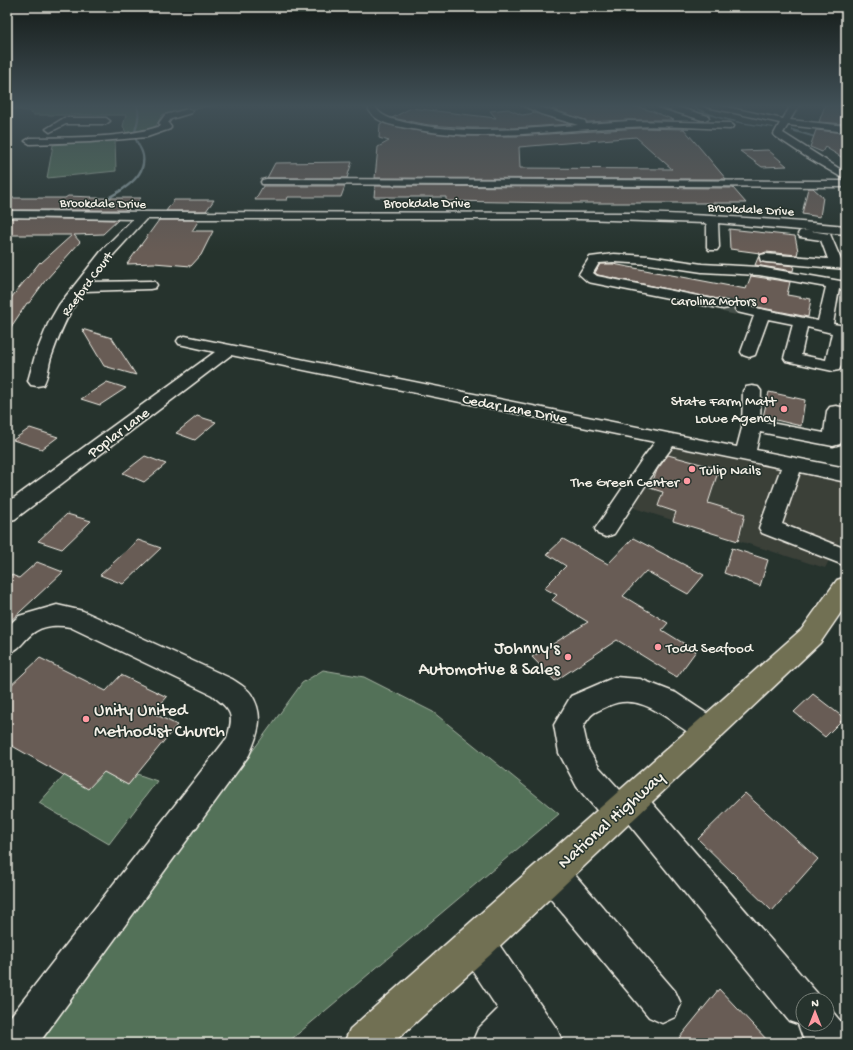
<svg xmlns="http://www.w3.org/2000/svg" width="853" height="1050" viewBox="0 0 853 1050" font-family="'Gochi Hand',sans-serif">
<rect width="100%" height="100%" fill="#26332d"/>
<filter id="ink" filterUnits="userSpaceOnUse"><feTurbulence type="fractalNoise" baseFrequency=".025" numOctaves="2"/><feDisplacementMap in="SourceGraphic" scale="8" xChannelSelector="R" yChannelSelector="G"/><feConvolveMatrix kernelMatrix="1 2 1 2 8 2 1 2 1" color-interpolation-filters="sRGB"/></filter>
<g filter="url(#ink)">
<path fill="#3a3f39" d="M683,446L846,480V519L839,542L825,568L634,508L662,452Z"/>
<path fill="#527159" stroke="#a3b1a0" d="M7,105H216L162,115L156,126L150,129L126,133L123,126L126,115H34L28,111L7,108Z
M115,139L116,171L47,178L53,145Z
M323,670L364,677L433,712L559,814L287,1043H40L302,683Z
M104,772L128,785L137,774L157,781L109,844L39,803L64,775Z"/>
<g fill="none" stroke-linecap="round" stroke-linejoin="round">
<path fill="#8d9e9f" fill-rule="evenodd" d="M136,105H138C139,110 140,115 139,120C138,125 136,130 136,135C137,143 143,148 144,155C149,179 119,193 102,203H100V201C116,192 145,179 142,156C141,149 135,143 134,136C133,129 137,124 137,117C138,113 137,109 136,105Z
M689,105H692L699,109L720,117L741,122L774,127L773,128C745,124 713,121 689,105Z
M791,129H793L821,138L819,139L791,131Z"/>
</g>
<path fill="#675c55" stroke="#f4f1e8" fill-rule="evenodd" d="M575,105H631L652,111L674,120H629L587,122L585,120L552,109Z
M825,105H842L841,108L846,109V124L819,122Z
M411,108L496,118L490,111L508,109L522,115L535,113L570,124L514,128H471L429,125L392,118Z
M382,123L407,129L462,136H517L640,128L684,129L726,179L375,178L378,147L389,141L379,138L380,124ZM636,137L672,169L520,168L519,147Z
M816,130L846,133V160L825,147L822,152L810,147Z
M768,150L787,166L762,167L740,151Z
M352,162L347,178H267L275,163Z
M263,186H345L341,197H288L287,200H255Z
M375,186L733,188L746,203H561L446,201V197H374Z
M808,188H813L823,197L820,217L802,214Z
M68,196L92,197L90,198H141L128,210H7V198H65Z
M174,200H214L206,211H166Z
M7,218L118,220L103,234L74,235L80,242L45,281L29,303H27L7,333V303L40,262L41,263L72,235H7Z
M159,220H199L192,231H213L201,255L191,266L154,263L127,264Z
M729,229L795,236L798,251L797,255L766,252L761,254L759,258L761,262L794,266L793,271L755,265L760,253L730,249Z
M600,264H613L746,289L751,276L790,282L787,295L811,299L808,317L742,304L736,305L734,308L735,311L727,310L731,306L728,301L598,275L595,273Z
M82,329L112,338L136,375L104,366Z
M107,382L126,388L100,405L81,399Z
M769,392L805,400L801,426L763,417Z
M197,416L216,422L195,440L176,433Z
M30,428L58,437L42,449L13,440Z
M668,455L719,469L708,503L745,514L738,541L673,521L676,512L658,506L663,492L650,488L657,470Z
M145,456L166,464L144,482L123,473Z
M67,514L91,521L62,549L38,541Z
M633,538L704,575L688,594L646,571L623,596L668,623L662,630L696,651L677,677L617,640L555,681L532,657L588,622L552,600L557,595L544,588L566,566L547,554L563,539L608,564Z
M138,540L161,548L123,584L100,575Z
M732,548L768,560L760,586L724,573Z
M37,562L63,572L7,624V573L19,578Z
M40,658L106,691L121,675L167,697L153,713L177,725L128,785L104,772L88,789L7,743V689Z
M813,694L844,718L825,737L794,712Z
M745,793L818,859L772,911L698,839Z
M719,989L770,1043H675Z"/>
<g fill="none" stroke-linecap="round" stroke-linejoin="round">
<path stroke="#455049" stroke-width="14" stroke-dasharray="14 7" stroke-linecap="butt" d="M723,305L742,309"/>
<g stroke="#f4f1e8" stroke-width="3">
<path id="minor" d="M367,105H375C379,118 396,120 408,123C464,135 521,129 578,125L541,114L522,105H533L585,121L586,124L629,121L730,123L734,126L730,129C696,128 661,125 627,127C553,130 480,143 407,128C391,125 372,122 367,105Z
M658,105H670L708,116L709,118L705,120H702L659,107Z
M703,105H718L783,119L791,105H799L790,120L846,126V132L788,125L783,133L846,173V180L805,156L775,136L774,134L780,123L707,107Z
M188,109L192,111L191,113L171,119L168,123L171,127L170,129L147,137L90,142L30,144L25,141L30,138C71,137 123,139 161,126L159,123L165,115Z
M64,118H106L110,121L106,124H66L50,132L46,129Z
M266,179L846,181V187L262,184L261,182L262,180Z
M7,211L162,212L633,213C705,215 775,219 846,226V234L718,223L719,247L717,250H709L707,247V225L705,223L580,219H146L113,255L91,282L150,281L155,282L157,285L155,288L150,289L84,291C69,310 60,332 52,355C48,364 49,376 43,385L37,386L31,385L28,381L35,356L48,324L59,305L103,249L133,219L7,217Z
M804,230L830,234L841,260L846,261V269L766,262L761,261L760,258L761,255L766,254L828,259L821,240L800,237L798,234L800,231Z
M614,254L649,256L702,264L759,267L846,282V290L839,289L833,324L846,326V340L841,366L839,370L833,371L786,361L784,358L793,324L768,319L755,355L749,357L743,355L741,352L754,316L737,312L735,309L737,306L742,305L818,321L826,287L759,275L702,272L649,264L614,262L599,263L593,273L597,276L728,302L730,305L728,308L723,309L588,282L579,274L590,257ZM807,327L832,333L826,360L801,355Z
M185,336L737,447L742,428L743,391L746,387L752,386L758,387L761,391L760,421L824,433L827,411L830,407L836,406L846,408L843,440L840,444L833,446L760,432L756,450L846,468V482L800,472L782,524L846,549V566L762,533L759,528L781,468L673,446L658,466L614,534L606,537L598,534L595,529L643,458L655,442L231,355L15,519L7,521V503L215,352L179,344L177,341L179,338Z
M57,605L83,611L232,679C238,683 247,688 251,694C265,715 258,735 249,755L39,1043H7V1021L227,738C235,713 231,711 212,695L70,627C59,625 46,625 36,631C24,638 23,648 7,654V627L19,616Z
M615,677L640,679L676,693L718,721L722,730L718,739L708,743C677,731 645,688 608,706C593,713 592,712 583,727L588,749L599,767L620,790L630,786L641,790L817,993L819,1000H803V1024H827V1009L831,1010L846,1028V1043H808L803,1038L798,1024L789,1021L628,823L618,827L607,822L577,787L559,753L554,725L571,696Z
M551,856L563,861L675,991L681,1004L675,1017L662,1023L649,1017L539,885L534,873L539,861Z
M476,925L489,930L557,1029L563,1043H472L478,1029L498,1009L463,956L458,943L463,930Z"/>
</g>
<g stroke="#f4f1e8" stroke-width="3">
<path id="major" d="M846,577V605L820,643L489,956L393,1043H344L350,1029L802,629L837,580Z"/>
</g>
<use href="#minor" fill="#26332d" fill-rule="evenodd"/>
<use href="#major" fill="#716f52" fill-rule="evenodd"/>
</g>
</g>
<linearGradient id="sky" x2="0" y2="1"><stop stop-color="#151c19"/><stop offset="0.42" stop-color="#415057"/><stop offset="1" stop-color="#415057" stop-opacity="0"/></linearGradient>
<rect width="853" height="252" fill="url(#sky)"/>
<g fill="#ff9aa2" stroke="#26332d" stroke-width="1.5">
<circle cx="764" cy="300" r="4"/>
<circle cx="784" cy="409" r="4"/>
<circle cx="692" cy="469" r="4"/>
<circle cx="687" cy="481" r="4"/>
<circle cx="658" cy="647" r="4"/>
<circle cx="568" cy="657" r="4"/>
<circle cx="86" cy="719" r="4"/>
</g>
<g text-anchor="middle" stroke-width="3" stroke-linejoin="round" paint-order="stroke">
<g font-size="13" fill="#f4f1e8" stroke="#26332d">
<text transform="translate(103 202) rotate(1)" y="5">Brookdale Drive</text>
<text x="427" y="207">Brookdale Drive</text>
<text transform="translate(751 208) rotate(3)" y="5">Brookdale Drive</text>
<text transform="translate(86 283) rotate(-53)" y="5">Raeford Court</text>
</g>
<g font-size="13" fill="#f4f1e8" stroke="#26332d" text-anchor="end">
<text x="756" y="305">Carolina Motors</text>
</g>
<g font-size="15" fill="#f4f1e8" stroke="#26332d" text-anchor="end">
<text x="776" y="405">State Farm Matt<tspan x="776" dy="17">Lowe Agency</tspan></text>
<text x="700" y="474" text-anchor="start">Tulip Nails</text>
<text x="679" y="486">The Green Center</text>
<text x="666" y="652" text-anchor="start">Todd Seafood</text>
</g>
<g font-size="15" fill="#f4f1e8" stroke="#26332d">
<text transform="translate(515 408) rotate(11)" y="5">Cedar Lane Drive</text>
<text transform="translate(118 432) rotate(-37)" y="5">Poplar Lane</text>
</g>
<g font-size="18" fill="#f4f1e8" stroke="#26332d" text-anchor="end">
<text x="560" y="653">Johnny's<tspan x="560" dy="21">Automotive &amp; Sales</tspan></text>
<text x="94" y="715" text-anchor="start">Unity United<tspan x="94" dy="21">Methodist Church</tspan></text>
</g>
<g font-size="18" fill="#f4f1e8" stroke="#26332d">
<text transform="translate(610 819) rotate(-42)" y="6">National Highway</text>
</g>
</g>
<rect width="853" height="1050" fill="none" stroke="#26332d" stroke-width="24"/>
<rect x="12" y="12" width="829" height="1026" fill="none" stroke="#f4f1e8" stroke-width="1.5" filter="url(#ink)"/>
<g transform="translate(815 1012)"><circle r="19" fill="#26332d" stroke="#787f78"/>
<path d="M0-3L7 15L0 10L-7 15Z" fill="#ff9aa2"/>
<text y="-6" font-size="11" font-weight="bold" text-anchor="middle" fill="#f4f1e8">N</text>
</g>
</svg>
